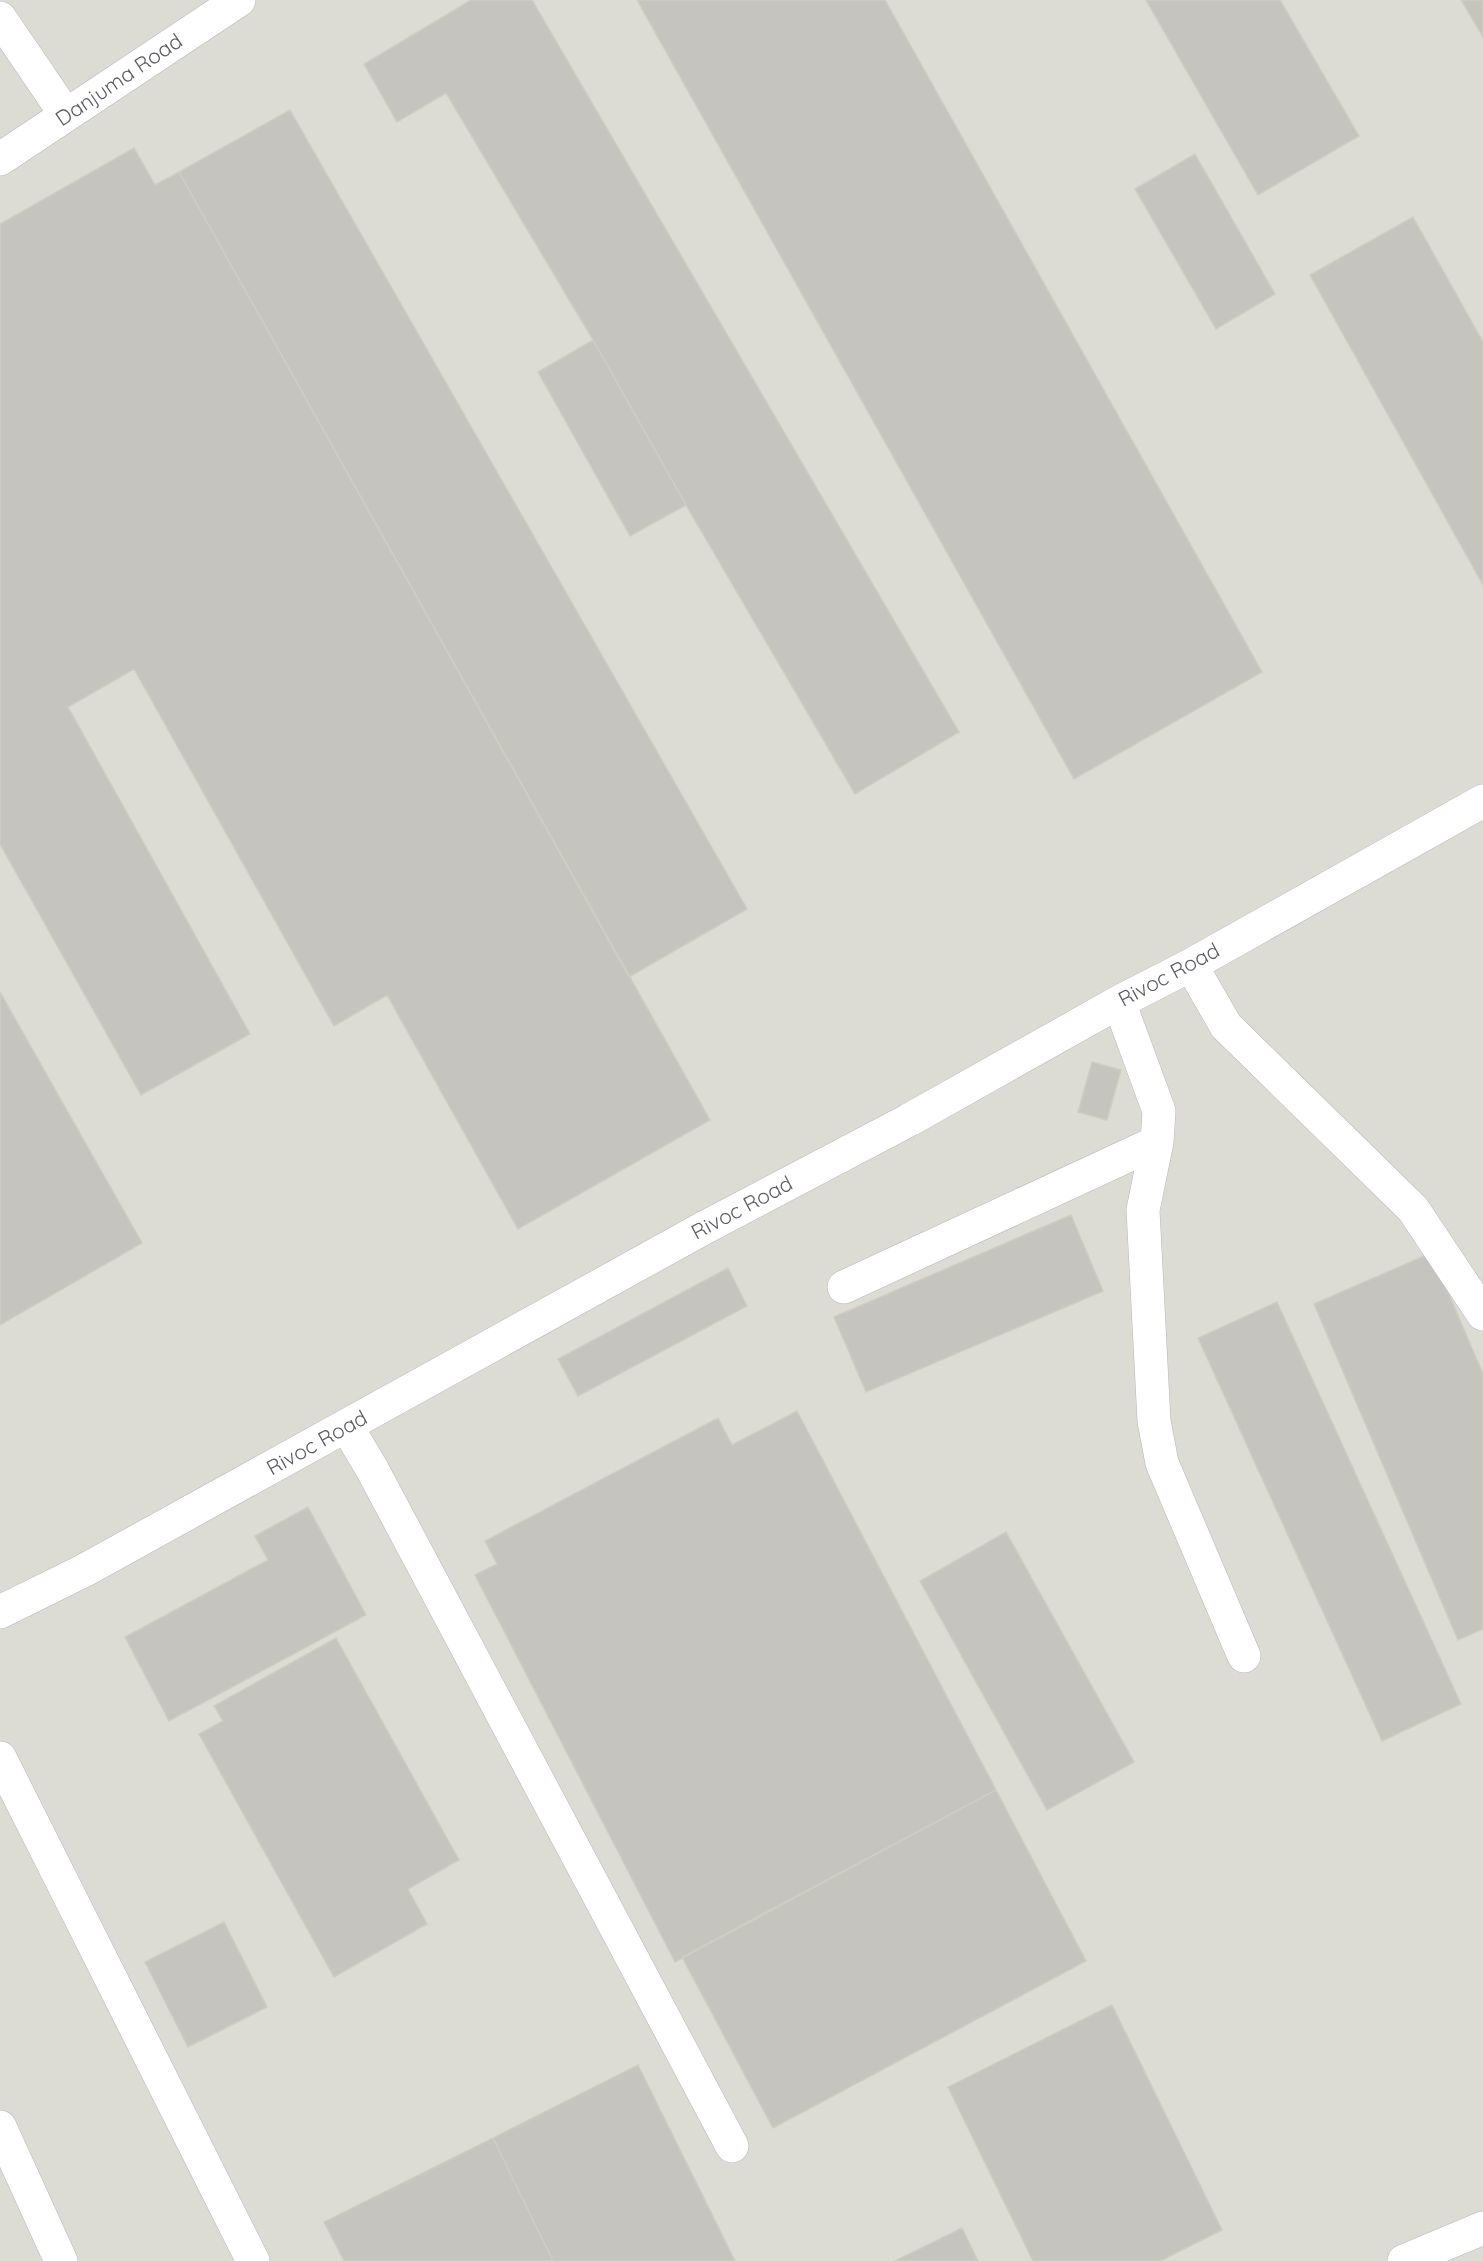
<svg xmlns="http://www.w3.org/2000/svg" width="1483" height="2261" viewBox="0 0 1483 2261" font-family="Quicksand,sans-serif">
<rect width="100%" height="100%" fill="#ebeae1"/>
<path fill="#dcdcd5" d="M0,0H1483V2261H0Z"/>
<path fill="#c6c4be" stroke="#cecdc0" stroke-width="1.5" d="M471,0H532L959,732L855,794L686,505L593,340L446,93L397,122L364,64Z
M637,0H885L1262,672L1074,779Z
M1146,0H1280L1359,136L1258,195Z
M1461,0H1483V37Z
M290,110L747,909L629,977L179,172Z
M134,148L155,185L179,172L710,1120L518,1229L387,995L334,1026L134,669L68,707L250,1034L141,1095L0,844V224Z
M1195,154L1275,294L1216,329L1135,189Z
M1413,217L1483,342V585L1310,275Z
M593,340L686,505L630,536L538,372Z
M0,992L142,1243L0,1325Z
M1092,1062L1121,1070L1107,1120L1078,1112Z
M1071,1215L1103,1291L866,1392L834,1317Z
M1431,1253L1483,1374V1629L1458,1640L1314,1304Z
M728,1268L747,1306L578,1396L558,1359Z
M1277,1302L1461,1704L1382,1741L1198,1338Z
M797,1411L996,1790L675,1962L475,1575L497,1564L485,1541L718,1418L732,1445Z
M308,1507L366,1615L169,1721L125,1637L268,1560L255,1536Z
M1006,1532L1134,1762L1047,1810L920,1581Z
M336,1638L459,1860L408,1889L427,1924L334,1977L199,1734L223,1721L214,1706Z
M996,1790L1086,1961L773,2128L682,1957Z
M224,1922L267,2007L188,2047L145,1962Z
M1112,2005L1222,2230L1160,2261H1033L948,2087Z
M638,2065L735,2261H553L493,2138Z
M493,2138L553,2261H344L324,2222Z
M962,2228L978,2261H895Z"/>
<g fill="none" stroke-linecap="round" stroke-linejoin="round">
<g stroke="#b7b7bc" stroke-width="34">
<path id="minor" d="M0,18L66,115
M0,159L239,0
M1191,965L1226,1026L1413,1209L1483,1314
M1119,1002L1159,1111L1157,1142L1143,1210L1154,1421L1162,1463L1244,1656
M844,1287L1157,1142
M347,1427L372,1469L732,2146
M0,1612L85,1570L702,1229L909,1120L1119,1002L1191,965L1483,801
M0,1758L253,2261
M0,2127L61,2261
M1404,2261L1483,2228"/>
</g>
<use href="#minor" stroke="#fff" stroke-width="33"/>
</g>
<g text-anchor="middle" stroke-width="4.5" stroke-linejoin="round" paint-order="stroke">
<g font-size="21" fill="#5a5b60" stroke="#fff">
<text transform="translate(119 80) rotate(-34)" y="7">Danjuma Road</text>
<text transform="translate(1169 975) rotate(-28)" y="7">Rivoc Road</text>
<text transform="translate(742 1208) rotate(-28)" y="7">Rivoc Road</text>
<text transform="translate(317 1443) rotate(-29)" y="7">Rivoc Road</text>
</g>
</g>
</svg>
